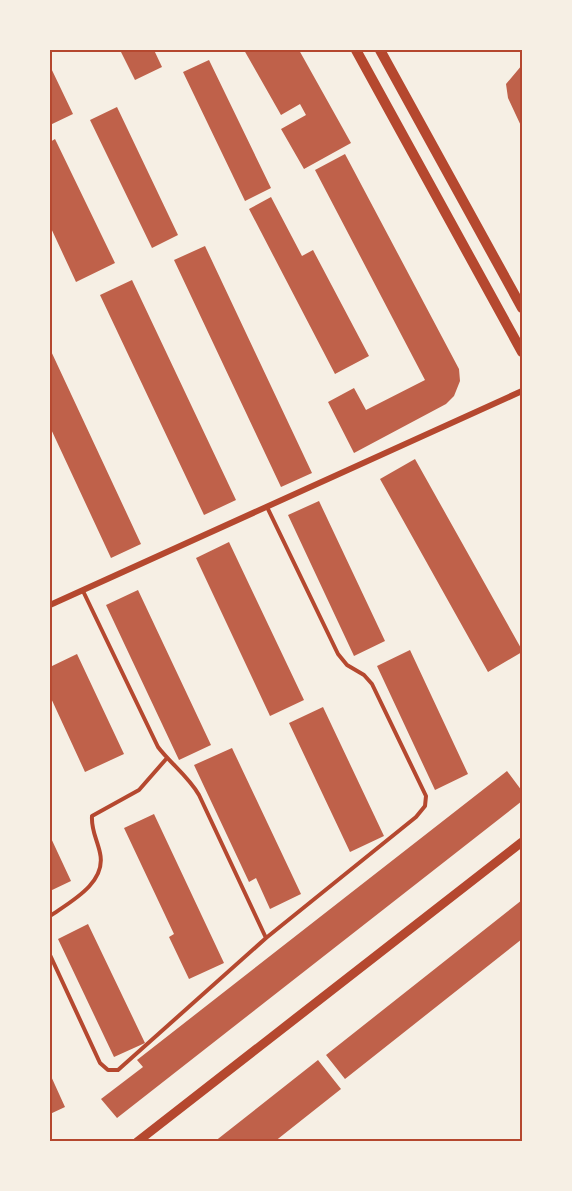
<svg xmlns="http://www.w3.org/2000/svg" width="572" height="1191" viewBox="0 0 572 1191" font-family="Arial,sans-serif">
<rect width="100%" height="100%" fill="#f6efe4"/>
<path fill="#bf614a" d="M120,50H154L162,67L135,80Z
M244,50H299L351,143L304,169L281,129L306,115L300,104L281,115Z
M209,60L271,188L245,201L183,72Z
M522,65V128L508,98L506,84Z
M50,66L73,114L50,125Z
M117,107L178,235L152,248L90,120Z
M55,139L115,263L76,282L50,226V142Z
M345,154L459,369L460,381L454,396L446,404L354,453L328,402L354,388L366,410L425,380L315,170Z
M271,197L302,256L313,250L369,356L335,374L249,209Z
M205,246L312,473L281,487L174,260Z
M132,280L236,500L204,515L100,295Z
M50,349L141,544L111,558L50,427Z
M415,459L522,650V652L488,672L380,479Z
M319,501L385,641L354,656L288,515Z
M229,542L304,700L270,716L196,558Z
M138,590L211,745L179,760L106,605Z
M410,650L468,774L435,790L377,666Z
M77,654L124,754L85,772L50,696V667Z
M323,707L384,836L350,852L289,723Z
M232,748L301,894L270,909L256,878L249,882L194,765Z
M507,771L522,791V801L117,1118L101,1099L143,1067L137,1060Z
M154,814L224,963L189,979L169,937L174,934L124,828Z
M50,836L71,881L50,891Z
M522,900V939L345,1079L326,1055Z
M88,924L145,1043L114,1057L58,939Z
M318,1060L341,1089L274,1142H214Z
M50,1074L65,1107L50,1114Z"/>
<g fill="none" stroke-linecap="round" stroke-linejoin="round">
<path stroke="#b5482f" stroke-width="4" d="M83,591L158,747C171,764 188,776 199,795L266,938
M50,916C70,902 107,883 100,853C97,839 91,830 92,816L139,790L167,758
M50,955L100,1063L108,1070H118L266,938L416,817L425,806L426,796L372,684L364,675L347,665L338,654L267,507"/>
<path stroke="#b5482f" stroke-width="6" d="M50,605L522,391"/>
<path stroke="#b5482f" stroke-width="9" d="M137,1142L522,842"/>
<path stroke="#b5482f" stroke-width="10" d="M356,50L522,352
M380,50L522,308"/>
</g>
<rect width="572" height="1191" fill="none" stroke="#f6efe4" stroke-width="102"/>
<rect x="51" y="51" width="470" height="1089" fill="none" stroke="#b5482f" stroke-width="2"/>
</svg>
